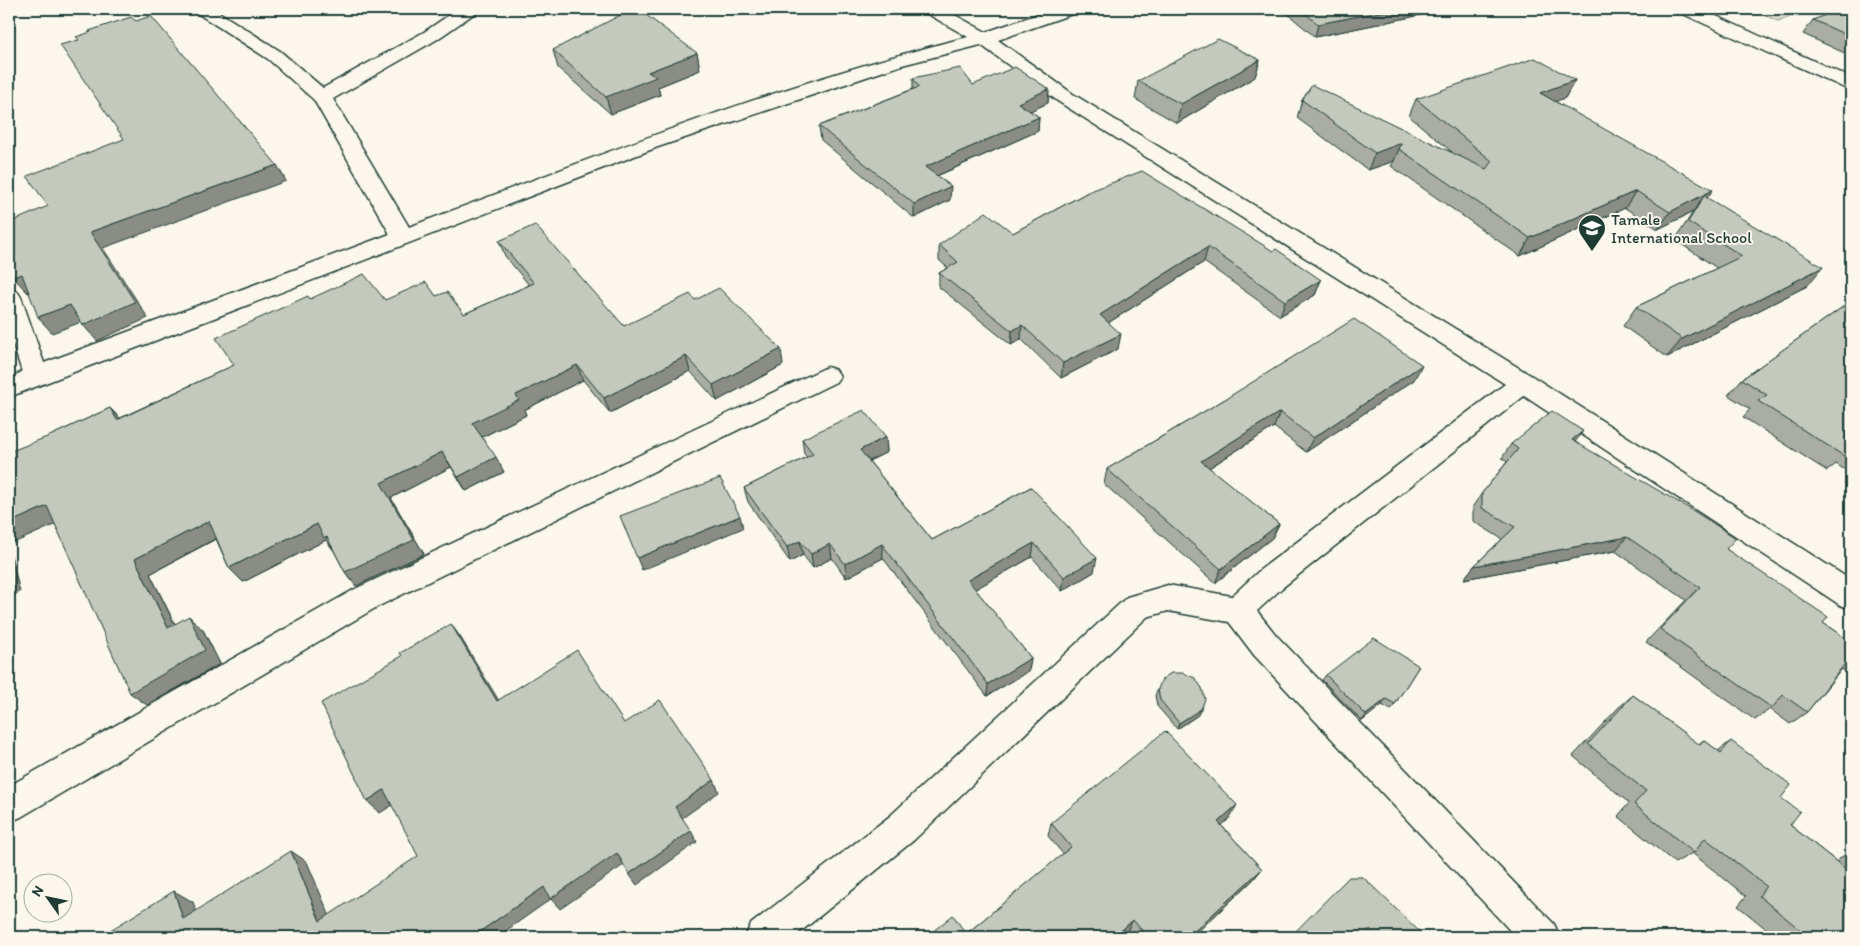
<svg xmlns="http://www.w3.org/2000/svg" width="1860" height="946" viewBox="0 0 1860 946" font-family="Itim,sans-serif">
<rect width="100%" height="100%" fill="#fbf7ec"/>
<filter id="ink" filterUnits="userSpaceOnUse"><feTurbulence type="fractalNoise" baseFrequency=".02" numOctaves="2"/><feDisplacementMap in="SourceGraphic" scale="10" xChannelSelector="R" yChannelSelector="G"/><feConvolveMatrix kernelMatrix="1 2 1 2 8 2 1 2 1" color-interpolation-filters="sRGB"/></filter>
<g filter="url(#ink)">
<path fill="#dbdcd1" stroke="#7d8c82" d="M1751,9H1810L1778,21Z"/>
<g fill="none" stroke-linecap="round" stroke-linejoin="round">
<g stroke="#1f3d34" stroke-width="3">
<path id="street" d="M194,9H214L280,51L323,88L424,32L458,9H477L475,13L436,40L333,99L409,227C593,158 777,84 968,37L926,13L924,9H944L986,32L1053,9H1077L1075,13L998,40L1073,94L1532,376L1851,580V609L1840,605L1524,396L1282,588L1257,611L1276,635L1554,924L1560,937H1516L1254,655L1229,622L1168,611L1147,617L914,840L794,937H745L751,924L890,816L1127,597L1168,585L1232,596L1260,570L1505,384L1059,102L981,45L902,65L658,147L9,397V378L22,372L9,332V289L17,291L21,297L44,363L390,234L314,100L268,59L197,13Z
M1678,9H1701L1851,78V91L1681,13Z
M827,367L836,370L840,376L836,382L377,607L21,817L9,822V786L355,589Z"/>
</g>
<use href="#street" fill="#fbf7ec" fill-rule="evenodd"/>
</g>
<path fill="#a9ada3" stroke="#1f3d34" d="M1282,9H1446L1445,10L1315,37Z
M1824,9H1851V56L1803,34L1813,20L1822,17L1826,10Z
M553,50L697,53L700,70L658,87L660,95L611,114L558,68Z
M1260,60L1255,77L1177,123L1135,99L1138,81Z
M913,78L973,85L1049,89L1048,103L1030,111L1039,117L1038,131L937,176L950,200L914,218L821,140L819,126L913,89Z
M1575,80L1565,98L1555,101L1707,198L1807,286L1667,357L1623,326L1636,307L1717,268L1675,240L1693,212L1658,229L1625,208L1520,256L1391,166L1394,161L1368,170L1297,118L1302,100L1452,152L1409,116L1416,99Z
M1088,192L1321,280L1315,295L1280,316L1204,262L1108,323L1118,349L1061,378L1021,339L1011,345L939,287V273L948,268L939,260V245L1013,233Z
M499,241L624,326L695,300L783,365L717,401L690,371L610,413L583,380L524,410L526,415L482,437L504,472L466,491L451,467L391,498L424,554L356,586L345,572L334,551L326,540L243,582L229,568L216,539L150,574L175,624L203,630L220,664L147,705L55,524L52,435L110,408L120,418L234,365L310,299L385,300L436,296L464,314L529,285L505,256Z
M1851,301V474L1836,464L1827,471L1743,417L1750,409L1728,395L1742,379Z
M1414,380L1306,452L1274,427L1209,468L1279,524L1272,538L1215,583L1104,484L1107,469L1227,398Z
M886,437L887,452L869,461L932,540L1031,487L1094,572L1062,591L1032,557L975,589L1031,658L1029,671L987,696L883,558L846,578L832,558L813,568L803,555L790,562L748,502L744,488L807,457L804,454L802,439Z
M1575,442L1726,549L1823,623L1851,642V676L1842,669L1807,712L1790,724L1770,709L1755,720L1646,642L1686,600L1615,551L1464,579L1474,566L1502,539L1473,521V506L1482,493L1507,462L1502,458L1511,444Z
M1419,666L1395,704L1391,710L1382,705L1362,721L1322,680L1326,675Z
M1158,689L1198,715L1177,729L1157,706L1155,695Z
M1633,695L1698,744L1704,740L1718,751L1731,741L1781,798L1790,825L1837,862L1841,857L1849,853L1851,850V937H1776L1738,906L1746,896L1692,853L1675,863L1618,816L1629,803L1573,756L1618,708Z
M1229,819L1221,825L1262,869L1252,881L1192,937H1133L1127,931L1120,937H926L966,934L1063,854L1048,836L1051,823Z"/>
<path fill="#898d85" stroke="#1f3d34" d="M1395,9H1446L1445,10L1315,37L1318,24Z
M697,53L700,70L658,87L660,95L611,114L606,97L648,72Z
M1260,60L1255,77L1177,123L1181,104Z
M1575,80L1565,98L1531,110L1540,93Z
M1049,89L1048,103L1017,117L1018,103Z
M1039,117L1038,131L925,181V167Z
M1402,143L1399,149L1394,161L1368,170L1375,153Z
M277,165L286,181L103,248L148,318L97,341L83,325L90,232Z
M951,186L950,200L914,218V204Z
M1713,190L1700,208L1704,196L1693,212L1658,229L1670,212Z
M1636,191L1625,208L1520,256L1530,238Z
M1208,247L1204,262L1097,330L1100,315Z
M1823,267L1807,286L1667,357L1682,339Z
M22,274L36,290L28,293L13,277Z
M1321,280L1315,295L1280,316L1285,301Z
M70,305L84,321L52,333L38,317Z
M1022,325L1021,339L1011,345L1012,331Z
M1121,334L1118,349L1061,378L1063,363Z
M781,349L783,365L717,401L713,385Z
M686,356L690,371L610,413L604,398Z
M577,365L583,380L524,410L526,415L480,438L472,423L516,395Z
M1422,365L1414,380L1306,452L1313,438Z
M110,408L124,423L117,420Z
M1280,412L1274,427L1196,476L1201,461Z
M1583,431L1573,445L1572,440Z
M886,437L887,452L861,465L860,450Z
M442,452L451,467L391,498L424,554L356,586L345,572L381,483Z
M496,457L504,472L466,491L458,477Z
M47,506L63,521L9,545V523Z
M740,516L743,528L642,570L637,558Z
M209,521L222,535L150,574L183,641L168,628L135,559Z
M317,524L338,551L336,553L326,540L243,582L229,568Z
M1279,524L1272,538L1215,583L1221,569Z
M1627,537L1615,551L1464,579L1474,566Z
M800,541L803,555L790,562L787,547Z
M1034,543L1032,557L967,594L968,580Z
M830,544L832,558L813,568L811,554Z
M882,544L883,558L846,578L845,564Z
M9,554L11,555L20,592L9,597Z
M1097,558L1094,572L1062,591L1064,577Z
M189,616L203,630L220,664L147,705L130,693Z
M451,624L461,638L507,714L497,701Z
M1031,658L1029,671L987,696L988,684Z
M1386,699L1382,705L1362,721L1366,715Z
M1201,709L1198,715L1177,729L1179,723Z
M714,780L719,792L681,819L675,807Z
M384,790L397,802L380,813L367,801Z
M1237,805L1229,819L1210,835L1218,822Z
M691,831L697,842L637,885L629,874Z
M291,851L307,862L336,931L320,921Z
M617,853L625,864L560,909L551,899L497,937H472L544,887Z
M1262,869L1252,881L1192,937H1188Z
M174,891L193,902L202,928L183,919Z
M1133,920L1127,931L1120,937H1114Z"/>
<path fill="#c4c9be" stroke="#1f3d34" d="M632,9H638L697,53L648,72L656,77L606,97L553,50Z
M1300,9H1395L1318,24Z
M1834,9H1851V37L1813,20L1837,10Z
M151,16L277,165L90,232L135,302L83,325L70,305L38,317L22,274L13,277L9,264V223L48,206L27,176L124,139L60,45L79,40L76,37L91,32L89,31L131,17L136,21Z
M1218,39L1260,60L1181,104L1138,81Z
M1535,58L1575,80L1540,93L1713,190L1670,212L1636,191L1530,238L1399,149L1402,143L1375,153L1302,100L1312,85L1486,169L1492,161L1416,99Z
M1015,67L1049,89L1018,103L1039,117L925,167L951,186L914,204L819,126L919,87L913,78L960,68L973,85Z
M1142,171L1273,251L1276,249L1321,280L1285,301L1208,247L1100,315L1121,334L1063,363L1022,325L1012,331L939,273L958,262L939,245L986,212L1013,233L1088,192Z
M1704,196L1823,267L1682,339L1636,307L1742,256L1688,222Z
M535,225L624,326L690,294L695,300L719,288L781,349L713,385L686,356L604,398L577,365L516,395L519,400L472,423L496,457L458,477L442,452L381,483L414,540L345,572L327,537L324,538L317,524L229,568L209,521L135,559L168,628L189,616L205,650L130,693L47,506L9,523V452L52,435L110,408L117,420L234,365L216,338L308,296L310,299L364,274L385,300L426,282L436,296L447,292L464,314L534,283L499,241Z
M1851,301V450L1844,456L1758,401L1767,395L1742,379Z
M1354,319L1422,365L1313,438L1280,412L1201,461L1279,524L1221,569L1107,469L1227,398Z
M864,410L886,437L860,450L932,540L1031,487L1097,558L1064,577L1034,543L968,580L1031,658L988,684L882,544L845,564L830,544L811,554L800,541L787,547L744,488L813,454L802,439Z
M1552,411L1583,431L1572,440L1697,513L1736,538L1726,549L1828,617L1823,623L1851,642V656L1807,712L1783,695L1772,708L1660,629L1700,587L1627,537L1474,566L1515,527L1482,508V493L1518,449L1511,444Z
M720,478L740,516L637,558L620,516Z
M451,624L497,701L577,650L624,723L660,700L714,780L675,807L691,831L629,874L617,853L550,899L544,887L472,937H99L174,891L183,919L291,851L320,921L418,856L384,790L367,801L321,703L402,656L400,653Z
M1374,638L1419,666L1395,704L1386,699L1366,715L1326,675Z
M1171,673H1183L1195,678L1202,688L1205,699L1201,709L1179,723L1160,700L1158,689L1162,679Z
M1633,695L1700,745L1704,740L1721,753L1731,741L1791,785L1781,798L1800,812L1790,825L1847,870L1851,863V937H1799L1803,932L1759,896L1766,886L1705,838L1694,853L1634,804L1646,791L1588,744Z
M1165,731L1237,805L1218,822L1262,869L1188,937H1148L1133,920L1114,937H926L953,915L966,934L1071,847L1051,823Z
M1349,877H1363L1425,937H1290Z"/>
</g>
<defs>
<g id="school-pin" transform="scale(1.4375)"><path d="M0 17L-7.5 6A9.5 9.5 0 1 1 7.5 6Z" fill="#1f3d34" stroke="#fbf7ec"/><path d="M0-5L7-2L0 1L-7-2ZM-4 1L0 2.5L4 1V4Q0 6-4 4Z" fill="#fff"/></g>
</defs>
<g fill-rule="evenodd">
<use href="#school-pin" x="1592" y="228"/>
</g>
<g text-anchor="middle" stroke-width="4" stroke-linejoin="round" paint-order="stroke">
<g font-size="16" fill="#1f3d34" stroke="#fbf7ec" text-anchor="start">
<text x="1611" y="225">Tamale<tspan x="1611" dy="18">International School</tspan></text>
</g>
</g>
<rect width="1860" height="946" fill="none" stroke="#fbf7ec" stroke-width="30"/>
<rect x="15" y="15" width="1830" height="916" fill="none" stroke="#1f3d34" stroke-width="2" filter="url(#ink)"/>
<g transform="translate(48 898) rotate(303)"><circle r="24" fill="#fbf7ec" stroke="#a3ada2"/>
<path d="M0-4L9 19L0 12L-9 19Z" fill="#1f3d34"/>
<text y="-8" font-size="14" font-weight="bold" text-anchor="middle" fill="#1f3d34">N</text>
</g>
</svg>
